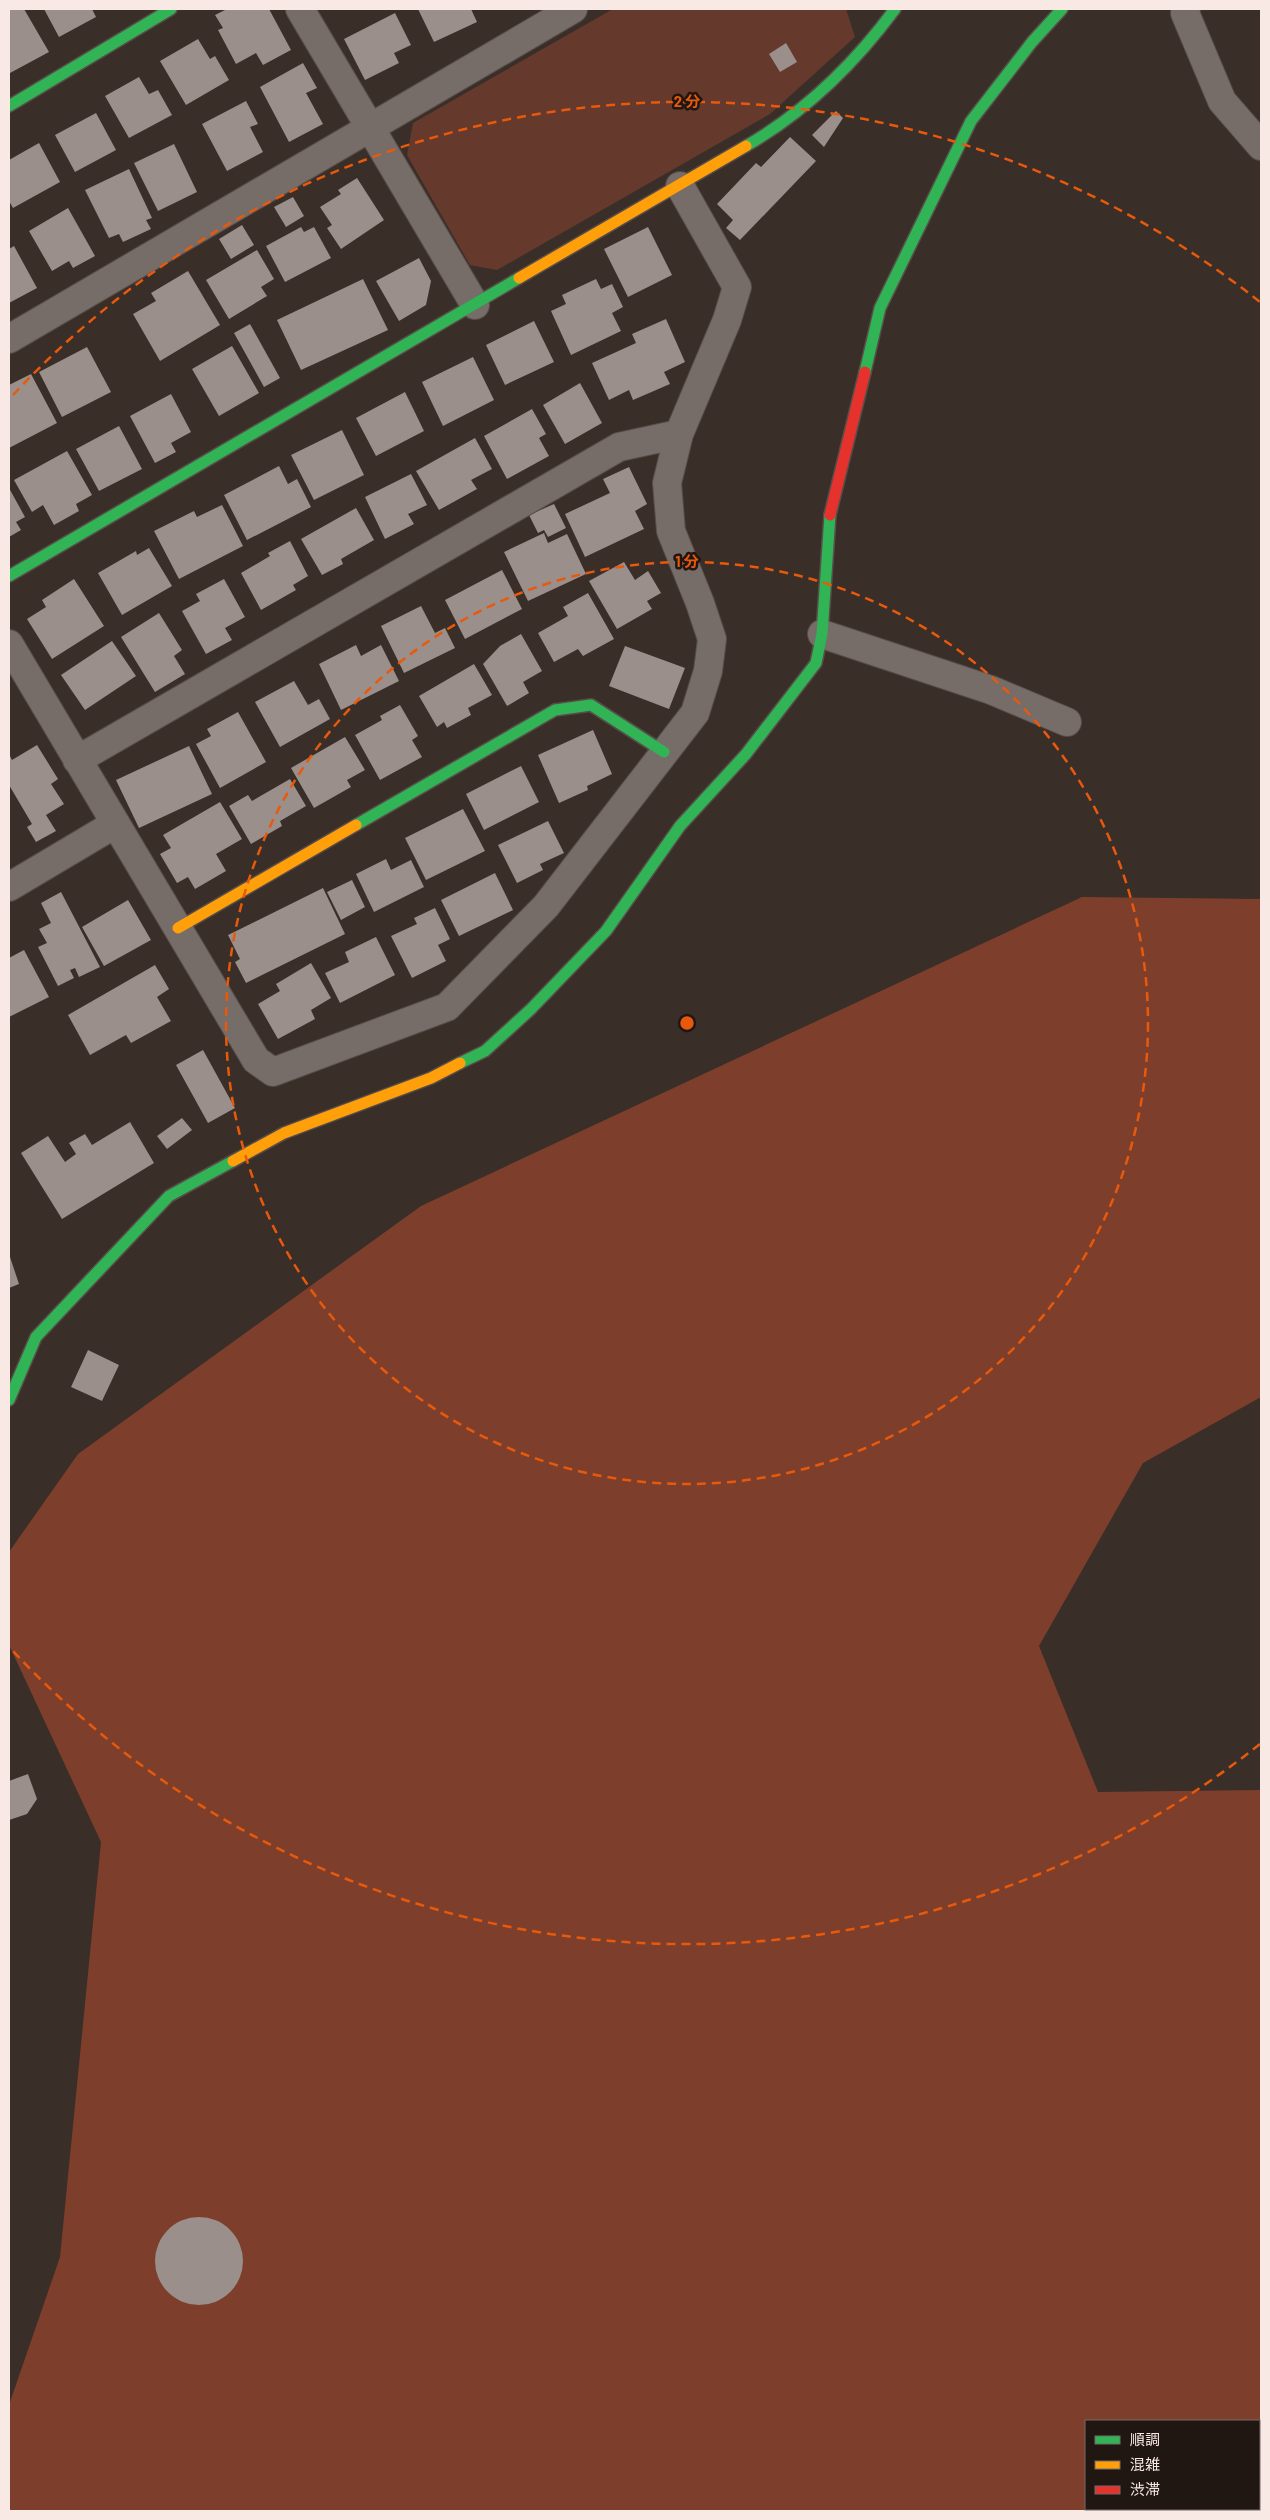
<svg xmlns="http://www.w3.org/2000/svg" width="1270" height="2520" viewBox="0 0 1270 2520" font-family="Barlow,'Noto Sans JP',sans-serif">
<rect width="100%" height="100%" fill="#3a2e29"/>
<path fill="#653a2c" d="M613,9H846L855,37L770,114L497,270L470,265L407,155L413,123Z"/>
<path fill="#7d3f2b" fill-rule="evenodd" d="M1082,897L1261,899V1397L1143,1463L1039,1646L1098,1792L1261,1790V2511H9V2405L60,2257L101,1842L9,1645V1552L78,1454L421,1206ZM1086,2421H1259V2509H1086Z"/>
<path fill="#9b8f8b" d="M9,9H24L49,52L10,73Z
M44,9H92L96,17L59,37Z
M227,9H269L291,50L263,65L256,53L236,64L218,30L223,28L215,15Z
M418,9H471L477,22L434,42Z
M395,13L411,45L394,53L399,63L365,80L344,39Z
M198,39L210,59L215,56L229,80L186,105L160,61Z
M786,43L797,62L780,72L769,54Z
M303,63L317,88L306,93L323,124L289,142L260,87Z
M139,77L149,94L158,90L172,115L129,138L105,96Z
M246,101L258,124L250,127L263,152L227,171L202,124Z
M836,111L843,118L824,147L812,135Z
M96,113L116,150L75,172L55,135Z
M790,137L816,161L740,240L726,228L733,220L717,204L756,163L761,167Z
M39,143L60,182L13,208L9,201V160Z
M174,144L197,192L158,211L134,163Z
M129,169L152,218L146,220L151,229L123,242L119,234L109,238L85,190Z
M357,178L384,220L341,249L327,228L332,225L320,207L341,194L338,190Z
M293,197L304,216L286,227L274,207Z
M68,208L95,256L73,268L69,261L52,271L29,231Z
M242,225L254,245L231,259L219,239Z
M301,227L304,232L314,227L331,258L285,282L266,246Z
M648,227L672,275L628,297L604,249Z
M14,246L37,288L9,303V249Z
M257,250L274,279L261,287L267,296L229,319L206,280Z
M419,258L431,281L426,305L399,321L376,281Z
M188,271L220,325L160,361L133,314L156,301L151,293Z
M363,279L388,330L301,370L277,320Z
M596,279L601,289L612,284L623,307L612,313L621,331L571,355L551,311L566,304L562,295Z
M666,319L685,362L664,372L670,384L633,400L629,390L609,400L592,363L636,343L632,334Z
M534,321L554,362L505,385L486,345Z
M250,324L280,378L264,387L234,333Z
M232,346L259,393L219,416L192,369Z
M87,347L111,392L62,417L39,372Z
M473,357L494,400L443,426L422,382Z
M31,374L57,423L9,448V385Z
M580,383L602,423L565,444L543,405Z
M405,392L424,431L376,456L356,418Z
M171,394L191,432L171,443L176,452L155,463L130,416Z
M532,409L546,434L539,438L549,456L507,479L484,436Z
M119,426L142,469L99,491L76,449Z
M342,430L364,475L314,500L291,455Z
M475,438L492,469L471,480L477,489L439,510L416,471Z
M67,451L92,495L76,504L79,511L54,525L43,505L32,512L14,480Z
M279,466L288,484L297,479L311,507L247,540L224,495Z
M629,467L647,504L635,511L644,529L585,557L565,514L610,493L603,479Z
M411,474L427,505L408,514L414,524L385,539L365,497Z
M9,488L25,517L16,522L21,530L9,537Z
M554,504L566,528L548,537L544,530L538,533L529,515Z
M222,505L243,546L179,579L154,531L194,511L197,517Z
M356,508L374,540L341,559L343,564L322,575L301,539Z
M544,533L548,543L567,534L586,574L528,601L504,552Z
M290,541L308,576L293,585L296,590L261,610L241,573L270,556L268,553Z
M149,548L172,586L122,615L98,573L136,551L137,555Z
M624,562L635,580L648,571L661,593L647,601L652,609L617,629L589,581Z
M502,570L522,609L465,639L445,600Z
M74,579L104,626L52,659L27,619L46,607L42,600Z
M224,579L245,617L225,628L232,640L206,654L182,611L200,601L196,594Z
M588,593L614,639L583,656L578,649L554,662L538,633L568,616L563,607Z
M421,606L435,633L445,628L455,648L404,673L381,626Z
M159,613L182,650L174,656L185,674L155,692L121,637Z
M521,634L542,671L523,682L529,693L507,706L483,664L500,646Z
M112,641L136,676L85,710L61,675Z
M356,645L361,656L381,645L399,681L341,710L319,664Z
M625,646L685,668L669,709L609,686Z
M474,664L492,695L468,708L471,715L447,728L444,722L437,727L419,696Z
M294,681L308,705L319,699L330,719L280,747L255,702Z
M400,705L418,736L412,740L422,757L380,780L355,735L382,720L380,716Z
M238,712L266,762L220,788L196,744L211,736L207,729Z
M593,730L612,774L587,786L588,790L559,803L538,755Z
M345,737L365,770L347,780L351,787L314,808L291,768Z
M37,745L58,779L51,784L64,804L46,815L56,831L36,842L27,827L32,824L9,785V754L12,760Z
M189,746L212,794L139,828L116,780Z
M521,766L539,802L484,830L466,794Z
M290,779L306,806L280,821L282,826L251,844L229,806L248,795L252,801Z
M220,802L242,839L216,854L226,871L195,889L188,877L177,883L160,854L171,848L163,835Z
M463,809L485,851L426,880L405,838Z
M548,821L564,853L540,864L543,870L517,883L498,845Z
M386,859L391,870L411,860L424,887L374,912L356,874Z
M495,873L513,910L459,936L441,900Z
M352,880L365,907L341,920L327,892Z
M323,888L345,934L246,983L235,962L240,959L228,935Z
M61,892L100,967L79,977L75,968L70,970L74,978L58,986L38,947L47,943L39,929L51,923L41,903Z
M128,900L151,940L104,966L82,927Z
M435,908L450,939L438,945L446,961L412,978L391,936L417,924L414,918Z
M376,937L395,975L340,1003L325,973L349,962L345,952Z
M24,950L49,997L9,1017V958Z
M311,963L331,998L311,1010L315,1019L278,1039L258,1004L280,991L276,984Z
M155,965L169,989L157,997L171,1021L131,1043L126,1035L90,1055L68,1015Z
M203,1050L235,1108L208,1123L176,1065Z
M182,1118L192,1130L167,1149L157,1136Z
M130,1122L154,1163L62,1219L21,1153L48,1136L65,1162L76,1154L69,1143L85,1134L92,1145Z
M9,1254L19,1284L9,1288Z
M88,1350L119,1365L102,1401L71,1387Z
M28,1774L37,1799L27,1814L9,1820V1781Z
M155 2261a44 44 0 1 1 88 0a44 44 0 1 1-88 0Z"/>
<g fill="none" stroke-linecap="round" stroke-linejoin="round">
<g stroke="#584d49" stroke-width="30">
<path id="street" d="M300,9L475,305
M1186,9L1185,13L1222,101L1261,146
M9,339L573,9
M822,634L991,690L1067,722
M9,644L256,1060L273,1072L447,1007L546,906L695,713L708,671L712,639L700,603L671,531L667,483L679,434L727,320L737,287L680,186
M77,760L619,447L679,434
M9,887L115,824"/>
</g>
<g stroke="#584d49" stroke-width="14">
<path id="fast" d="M9,106L171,9
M746,146C805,112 855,63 895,9
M865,372L880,308L971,121L1032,42L1062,9
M9,576L519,278
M356,825L555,710L591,705L664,752
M460,1063L485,1051L531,1009L606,931L680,826L746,754L816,663L822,634L830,515
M9,1400L36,1337L169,1196L233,1161"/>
</g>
<g stroke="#584d49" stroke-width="14">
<path id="slow" d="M519,278L746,146
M178,928L356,825
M233,1161L284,1133L431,1078L460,1063"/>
</g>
<g stroke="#584d49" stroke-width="14">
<path id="jam" d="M830,515L865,372"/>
</g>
<use href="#street" stroke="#766c68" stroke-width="28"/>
<use href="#fast" stroke="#30b455" stroke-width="11"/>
<use href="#slow" stroke="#ff9f0a" stroke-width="11"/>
<use href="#jam" stroke="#e5322d" stroke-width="11"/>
</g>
<g fill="none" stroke="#e8590c" stroke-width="2.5" stroke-dasharray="9 6">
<circle cx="687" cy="1023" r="461"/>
<path d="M1260 1744A921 921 0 0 1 13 1651M13 395A921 921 0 0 1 1260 302"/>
</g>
<circle cx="687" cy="1023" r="8" fill="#e8590c" stroke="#201612" stroke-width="2.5"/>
<g font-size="15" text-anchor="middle" font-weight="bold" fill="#e8590c" stroke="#201612" stroke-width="5" stroke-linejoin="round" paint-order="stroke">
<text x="687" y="107">2 分</text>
<text x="687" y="567">1 分</text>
</g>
<rect width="1270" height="2520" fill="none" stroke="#f9e9e5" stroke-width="20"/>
<rect x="1085" y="2420" width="175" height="90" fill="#201612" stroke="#776a66"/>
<rect x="1095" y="2436" width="25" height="8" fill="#30b455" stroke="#776a66"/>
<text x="1130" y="2445" font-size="15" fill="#f9e9e5">順調</text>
<rect x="1095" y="2461" width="25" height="8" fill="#ff9f0a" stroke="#776a66"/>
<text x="1130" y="2470" font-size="15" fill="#f9e9e5">混雑</text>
<rect x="1095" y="2486" width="25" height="8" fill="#e5322d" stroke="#776a66"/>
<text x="1130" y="2495" font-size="15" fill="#f9e9e5">渋滞</text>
</svg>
